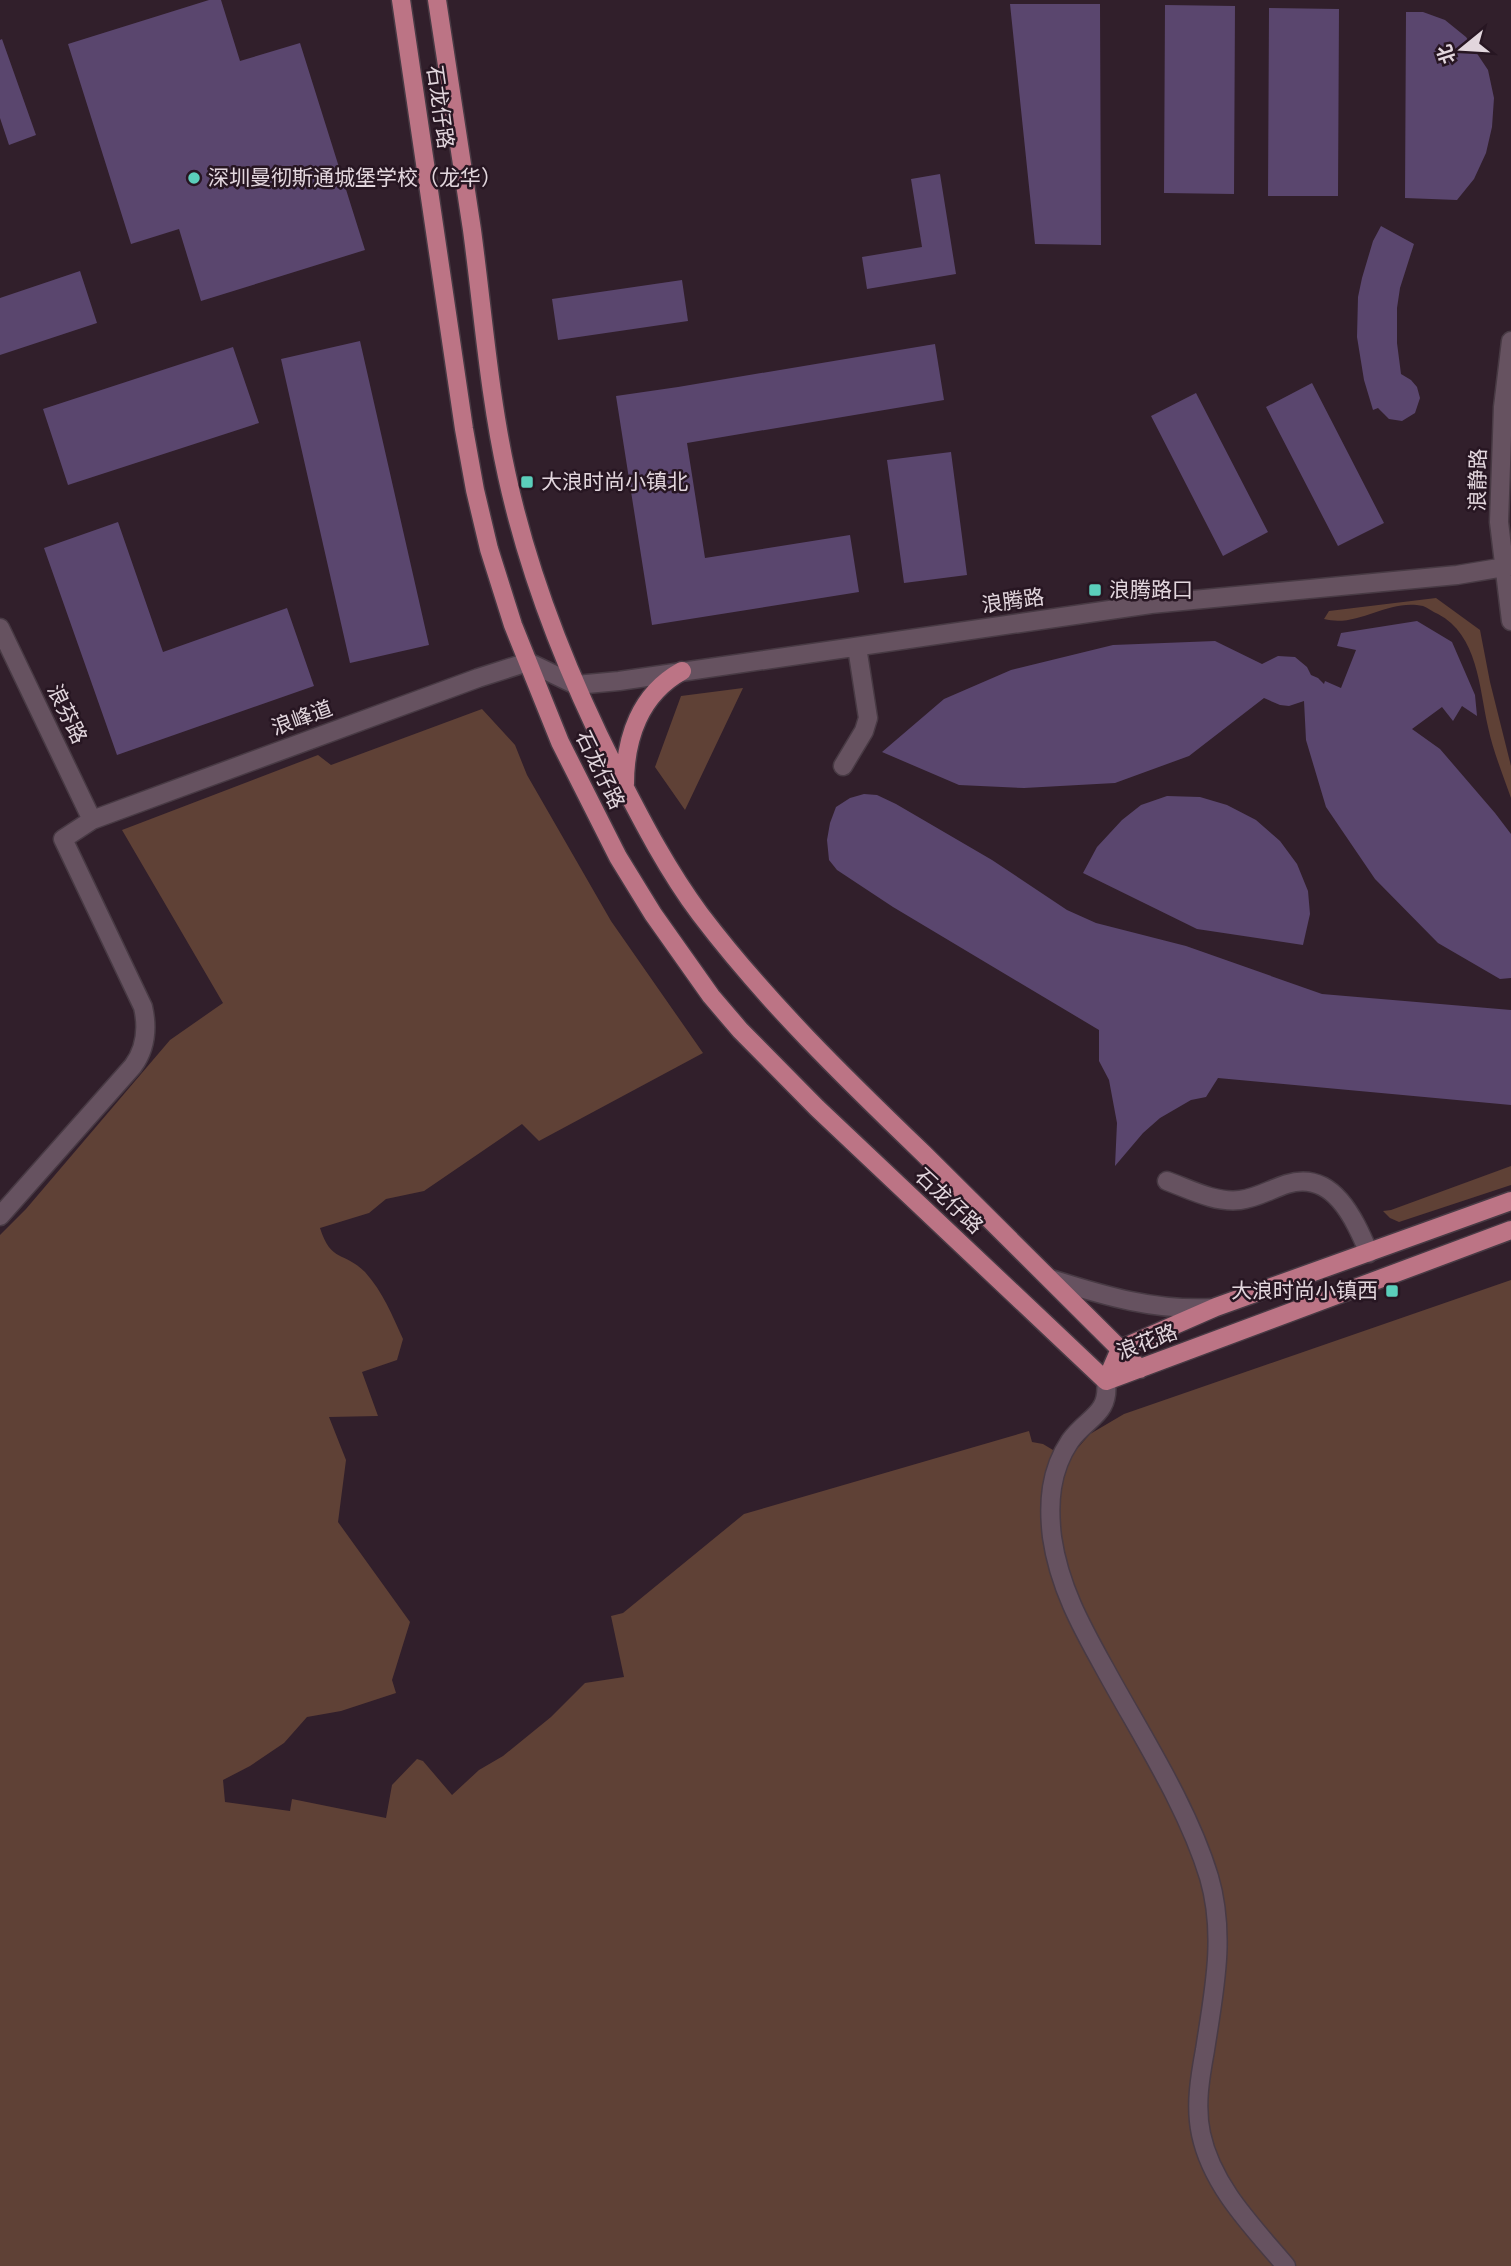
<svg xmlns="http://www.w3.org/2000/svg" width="1511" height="2266" viewBox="0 0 1511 2266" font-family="'Roboto Condensed','Noto Sans SC',sans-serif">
<rect width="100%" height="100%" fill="#311f2b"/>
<path fill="#5f4136" d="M1436,598L1480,630L1490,682L1511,766V798C1503,775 1493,751 1488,727C1479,687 1478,635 1438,614C1433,612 1428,608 1423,606C1388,598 1359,628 1324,619L1329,611Z
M743,688L685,810L655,767L681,696Z
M482,709L515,745L527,775L611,921L703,1053L539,1141L522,1124L424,1191L386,1199L369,1213L320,1228C331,1263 344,1251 365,1272C383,1292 392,1315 403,1339L397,1360L362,1372L378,1416L329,1417L346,1460L338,1522L410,1622L392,1680L396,1693L341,1711L307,1717L284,1743L250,1766L223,1780L225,1802L290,1811L292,1799L386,1818L392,1785L417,1759L423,1761L452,1795L479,1770L503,1756L551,1717L585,1683L624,1677L611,1616L623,1613L744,1514L1029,1431L1032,1442L1043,1444L1068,1459L1090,1434L1124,1414L1511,1280V2266H0V1235L26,1209L170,1040L223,1003L122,830L318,755L331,765Z
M1511,1166V1185L1399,1222L1390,1218L1383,1211L1391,1210Z"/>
<path fill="#5a466e" d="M209,0H221L240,61L300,43L365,250L201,301L179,229L131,244L68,44Z
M1010,4H1100L1101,245L1035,244Z
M1165,5L1235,6L1234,194L1164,193Z
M1269,8L1339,9L1338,196H1268Z
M1406,12H1423L1445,20L1466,37L1488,70L1494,98L1492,127L1486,153L1474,179L1457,200L1405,198Z
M2,39L36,135L9,145L0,118V40Z
M940,174L956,274L867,289L862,257L922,247L911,179Z
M1381,226L1414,244L1400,288L1397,308V343L1401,374L1411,380L1417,387L1420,398L1415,413L1402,421L1389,419L1378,408L1373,410L1364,380L1357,337L1358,297L1362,278L1373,241Z
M80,271L97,323L0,355V298Z
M682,280L688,321L558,340L552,299Z
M360,341L429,645L350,663L281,359Z
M935,344L944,400L687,443L705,558L850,535L859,592L652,625L616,396L678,387Z
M233,347L259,423L68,485L43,409Z
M1312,383L1384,523L1338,546L1266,407Z
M1196,393L1268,532L1223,556L1151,416Z
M951,452L967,575L904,583L887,460Z
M118,522L163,652L287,608L314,686L117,755L44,548Z
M1417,621L1452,642L1475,695L1477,716L1462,706L1453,721L1442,707L1412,729L1440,749L1495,813L1511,834V978L1500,979L1438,943L1375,879L1326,807L1306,740L1304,701L1289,706L1280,705L1264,698L1189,756L1115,783L1024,788L959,785L882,752L944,699L1011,670L1113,645L1215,641L1262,664L1278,656L1295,657L1307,667L1311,675L1318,678L1324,684L1325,681L1341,688L1356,650L1337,646L1341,633Z
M864,794L877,795L896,804L992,860L1067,910L1096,923L1186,946L1322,994L1511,1010V1105L1218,1078L1206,1097L1191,1100L1160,1118L1143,1133L1115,1166L1117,1123L1109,1080L1099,1061V1030L893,907L837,870L829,860L827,840L830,823L836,807L850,798Z
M1167,796L1200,797L1227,805L1256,820L1280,841L1297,864L1308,891L1310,914L1303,945L1197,929L1083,873L1097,847L1122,820L1141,805Z"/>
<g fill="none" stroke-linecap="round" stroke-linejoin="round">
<g stroke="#483a44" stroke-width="21">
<path id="minor" d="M1511,341L1503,407L1499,522L1511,621
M0,628L92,820
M843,766L864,731L868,718L857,647
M1167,1181C1189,1189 1215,1203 1240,1200C1257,1198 1271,1189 1287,1184C1333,1170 1354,1218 1369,1253
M0,1216L133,1066C146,1048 148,1029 143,1007L63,839L92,820L478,678L528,662L576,685L619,681L1151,604L1457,575L1511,566
M1051,1279C1105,1296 1155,1311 1213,1308
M1106,1381C1110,1415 1087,1417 1070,1441C1050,1471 1048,1503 1052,1537C1059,1586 1081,1626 1105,1669C1141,1735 1187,1805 1209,1877C1226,1935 1214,1991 1205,2050C1200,2077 1195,2106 1201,2134C1212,2186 1252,2226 1286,2266"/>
</g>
<g stroke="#483a44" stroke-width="21">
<path id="major" d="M401,0L464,429L475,490L489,549L513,625L560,742L618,857L653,914L711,996L740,1030L817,1108L1106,1381
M437,0C448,77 461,153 472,230C483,312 489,395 507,476C530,581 570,680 619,776C643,823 668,871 700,914C766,1001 845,1078 924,1154C996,1225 1068,1297 1140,1369
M625,784C625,738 640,694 682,671
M1511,1201L1216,1307L1120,1349L1106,1381L1511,1230"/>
</g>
<use href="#minor" stroke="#665260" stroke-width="18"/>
<use href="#major" stroke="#bc7485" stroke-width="18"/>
</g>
<g fill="#5bcebb" stroke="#271622" stroke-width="2.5">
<circle cx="194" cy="178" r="7"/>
<rect x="520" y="475" width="14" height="14" rx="3.5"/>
<rect x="1088" y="583" width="14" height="14" rx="3.5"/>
<rect x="1385" y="1284" width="14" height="14" rx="3.5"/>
</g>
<g text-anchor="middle" stroke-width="5" stroke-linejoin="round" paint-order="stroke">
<g font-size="21" fill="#e2d6dd" stroke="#271622">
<text transform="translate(440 107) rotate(82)" y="7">石龙仔路</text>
<text transform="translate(1478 480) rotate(-89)" y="7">浪静路</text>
<text transform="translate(1013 601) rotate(-8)" y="7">浪腾路</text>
<text transform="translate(67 714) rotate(64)" y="7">浪芬路</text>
<text transform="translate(302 718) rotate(-20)" y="7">浪峰道</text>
<text transform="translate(600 770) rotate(64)" y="7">石龙仔路</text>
<text transform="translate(949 1201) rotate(43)" y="7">石龙仔路</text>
<text transform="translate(1147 1342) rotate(-21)" y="7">浪花路</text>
</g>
<g font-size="21" fill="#e2d6dd" stroke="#271622" text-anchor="start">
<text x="208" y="185">深圳曼彻斯通城堡学校（龙华）</text>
<text x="541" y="489">大浪时尚小镇北</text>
<text x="1109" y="597">浪腾路口</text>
<text x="1378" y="1298" text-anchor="end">大浪时尚小镇西</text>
</g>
</g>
<g transform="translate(1462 49) rotate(252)" stroke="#271622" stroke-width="5" paint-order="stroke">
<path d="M0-5L12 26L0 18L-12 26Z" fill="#e2d6dd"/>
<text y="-10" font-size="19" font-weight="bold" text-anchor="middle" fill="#e2d6dd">北</text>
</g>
</svg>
